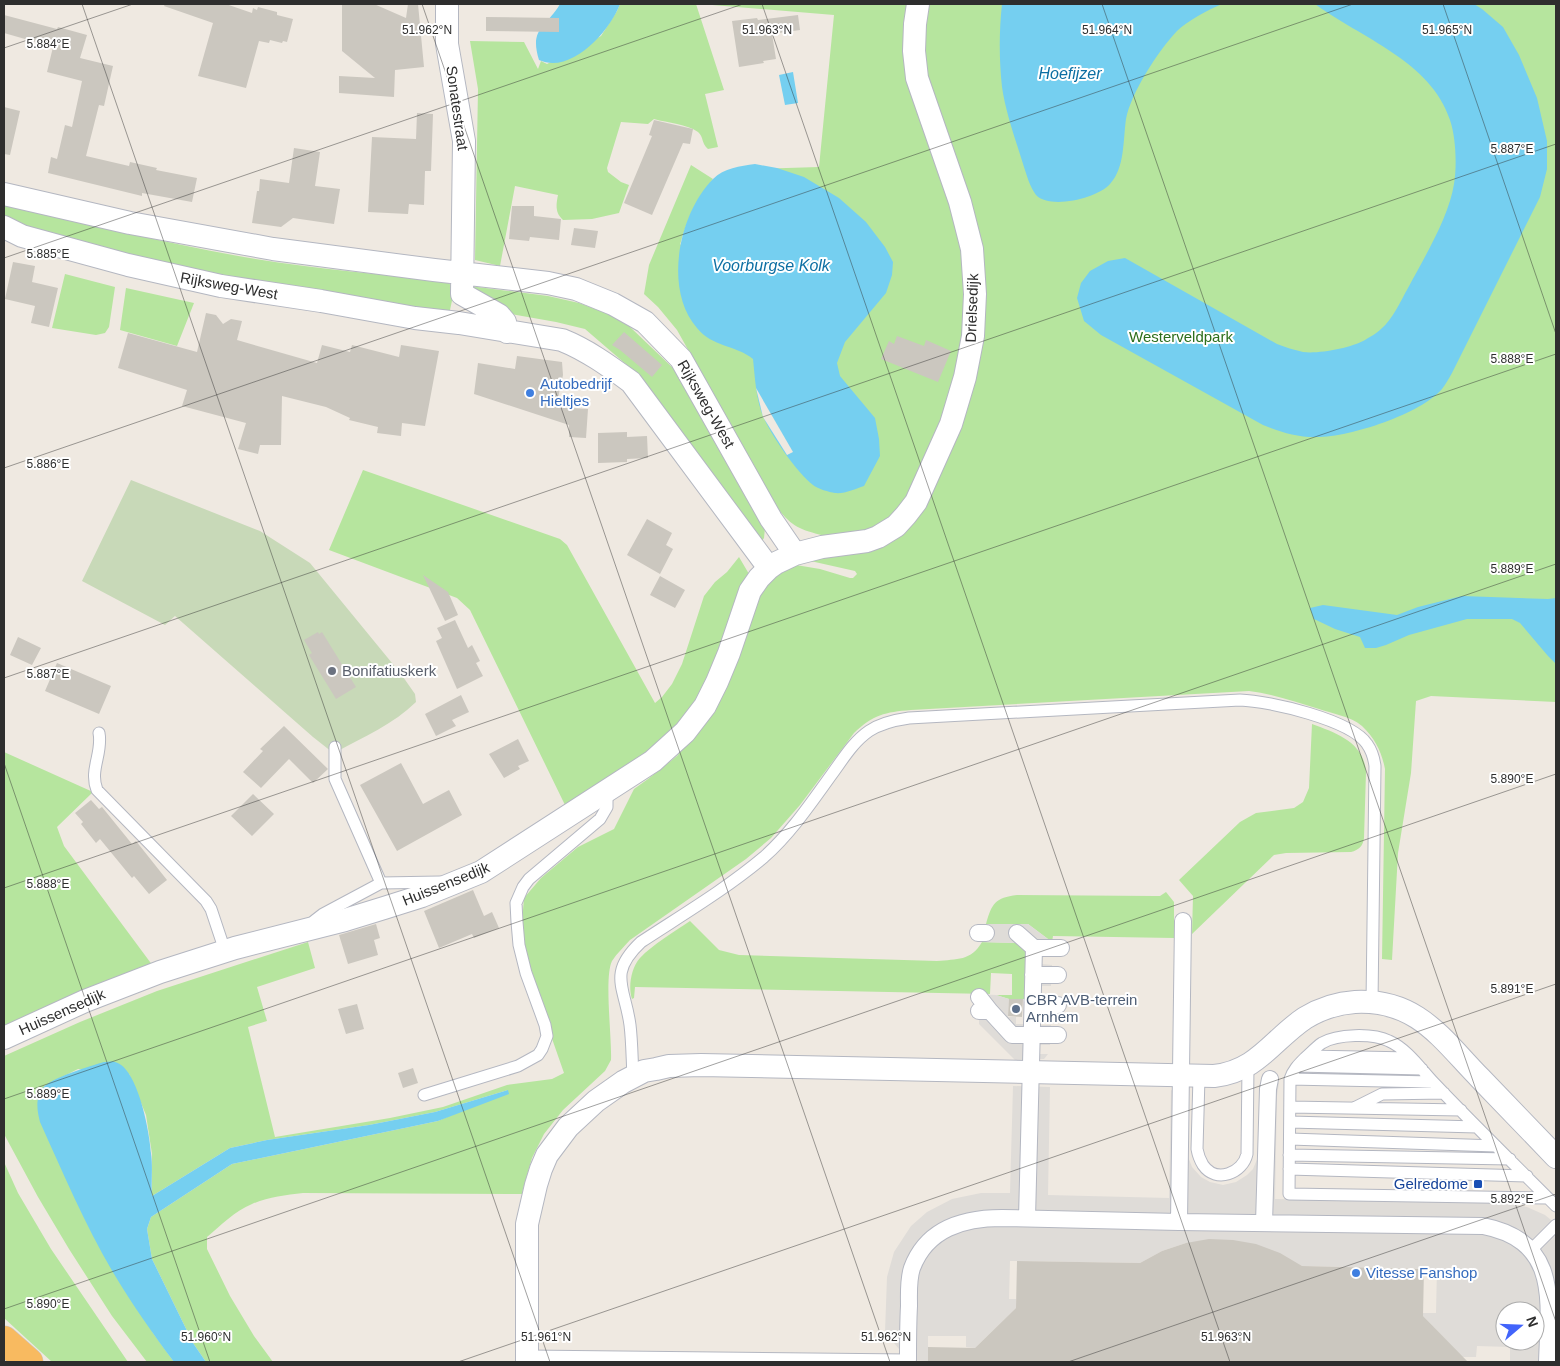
<svg xmlns="http://www.w3.org/2000/svg" width="1560" height="1366" viewBox="0 0 1560 1366" font-family="Helvetica,sans-serif">
<rect width="100%" height="100%" fill="#efe9e1"/>
<path fill="#b6e59e" d="M620,4H696L724,90L705,94L718,147L708,149C701,143 704,137 698,132C687,124 668,123 654,119L648,124L621,122L607,168L608,172L621,182L629,185L619,213L592,219L563,220C555,213 556,205 558,195L515,186L500,266L475,260L478,89L470,41L524,42L538,69L541,61L547,64L601,36L617,11Z
M700,4H1556V702L1431,696L1416,701L1411,773L1398,853L1392,960L1382,959L1385,769C1382,753 1375,738 1362,726C1350,716 1333,714 1319,709C1296,702 1273,694 1249,691L911,710C885,712 873,715 854,733L800,805L771,838L746,859L630,940C624,947 617,953 612,961C604,977 612,1038 611,1060L605,1071L563,1110L544,1134L532,1158L523,1189L522,1194L303,1193C285,1195 268,1197 252,1204C235,1211 220,1226 207,1237V1249L230,1296L254,1336L273,1362H206L193,1343L152,1259L147,1229L151,1217L232,1164L438,1121L508,1090L435,1112L369,1125L267,1140L230,1148L152,1196V1154L146,1115L129,1074L78,1069L44,1086L153,1333L174,1362H147L112,1316L69,1249L38,1197L4,1134V1056L80,1022L157,991L308,942L315,968L257,987L267,1021L248,1027L275,1137L390,1118L443,1107L507,1085L552,1079L564,1073L520,947L524,898L541,878L578,847L614,829L634,789L648,779L677,756L709,717L750,613L765,585L790,564L820,569L850,578H853L857,574L855,571L806,560L825,536C798,529 792,527 775,505L677,330L658,307L644,294L649,265L691,165L713,179C695,202 688,217 680,245L751,169L819,167L834,15Z
M4,203C83,223 164,243 244,257C312,269 380,274 448,281L454,291L450,310L444,314L235,280L47,236L4,216Z
M65,274L115,287L109,327L105,333L96,335L52,328Z
M470,286L548,296L579,303L608,314L629,326L674,369L765,528L764,538L762,541L628,366L585,329L556,322L505,313Z
M126,288L194,303L177,346L120,330Z
M363,470L560,539L567,545L655,703L662,697L672,684L682,664L704,596L715,582L727,572L739,557L749,574L700,697L657,747L628,766L565,805L470,610L457,598L329,550Z
M1312,724C1336,733 1364,742 1366,772L1364,838C1363,846 1359,850 1351,852L1286,853L1274,855L1192,934L1193,896L1179,880L1240,822L1256,813L1294,808L1303,802L1309,788Z
M4,752L93,792L57,827L64,846L153,966L4,1029Z
M1166,892L1174,902V938L1053,936L1052,942L1028,924H986C992,903 995,898 1017,895L1155,896H1160Z
M690,921L719,950L739,955L937,961C957,959 971,961 982,942L1016,943L1027,950V999H1009L996,995H1012V974L991,973L990,994L635,987L634,998L632,999C628,987 631,968 640,958C652,945 675,931 690,921Z
M4,1162L18,1193L51,1249L128,1362H52L4,1318Z"/>
<path fill="#c8d9b8" d="M131,480L260,531L310,563L401,674L415,694L416,702C394,724 363,737 336,752H332L313,737L175,616L165,625L82,581Z"/>
<path fill="#dfdcd8" fill-rule="evenodd" d="M978,924H1028L1052,942L1042,955L1041,964L1052,965L1051,986H1041V995H1051V1016H1040V1025H1051L1050,1045H1040V1054H1048L1044,1059L1015,1060L979,1024V994L996,995L1009,999L1008,1017H1016V1024H1024L1027,950L1016,943L977,942Z
M1270,1079L1279,1083L1277,1096L1275,1199L1499,1203L1527,1207L1545,1215L1556,1224V1362H1510V1347L1477,1346L1476,1357H1462L1423,1316V1313H1436L1437,1269L1302,1266L1186,1243L1162,1251L1140,1263L1010,1261L1009,1299H1016V1308L975,1348L966,1347V1336H928V1361L908,1360L885,1332L887,1277L894,1252L911,1226L927,1212L952,1199L981,1193H1010L1013,1086L1050,1087L1048,1195L1169,1198L1171,1090L1174,1091L1187,1154L1192,1167L1201,1177L1210,1182L1223,1185L1236,1182L1247,1175L1253,1169L1260,1152ZM1505,1311H1535V1341H1505Z"/>
<path fill="#75cff0" d="M560,4H620C610,31 571,75 539,60C529,28 546,28 560,4Z
M1002,4H1222C1208,10 1187,21 1177,31C1158,51 1131,93 1126,119C1123,140 1125,168 1110,184C1098,198 1050,210 1036,195C1030,187 1027,176 1024,167C1016,141 1006,114 1002,87C999,59 999,31 1002,4Z
M1315,4H1474L1482,9L1503,27L1519,55L1537,98L1547,141V169L1540,197L1452,373C1449,378 1446,384 1442,389C1421,414 1348,438 1315,437C1296,437 1281,432 1263,425L1101,335L1084,321L1077,298L1081,283L1090,271L1108,261L1125,258L1277,344C1285,347 1294,350 1303,352C1319,354 1351,348 1365,340C1370,337 1377,333 1381,329C1393,319 1400,302 1408,288C1424,258 1449,217 1454,184C1457,166 1456,138 1450,120C1431,61 1361,38 1315,4Z
M793,72L798,103L785,105L779,75Z
M755,164L777,168L804,177L839,198L866,222L885,247L893,262L892,275L886,293L845,342L837,363L840,376L875,418L879,439L880,456L864,486C855,489 845,494 835,493C829,492 818,489 813,485C798,474 770,434 763,416C756,399 755,378 753,359C736,345 712,347 697,328C663,289 679,213 713,179C724,168 740,166 755,164Z
M1462,596L1548,599L1556,598V664L1548,656L1520,623L1512,619H1467L1409,635L1386,645L1376,648H1365L1360,637L1335,629L1314,619L1310,608L1323,605L1397,615L1418,607Z
M104,1062C107,1062 112,1061 115,1062C138,1067 150,1134 151,1153C153,1167 151,1182 152,1196L230,1148L267,1140L369,1125L435,1112L508,1090L509,1094L438,1121L232,1164L151,1217L147,1229L152,1259L193,1343L206,1362H174C153,1334 132,1304 114,1274C85,1225 63,1173 40,1122C37,1110 35,1098 43,1088C50,1078 91,1066 104,1062Z"/>
<path fill="#efe9e1" d="M756,388L793,452L787,455L763,417Z"/>
<path fill="#cbc7bf" d="M165,4H226L252,13L253,8L257,10L258,7L277,12V15L293,19L287,42L283,41L282,43L270,40L269,43L259,41L246,88L198,76L213,23L164,6Z
M342,4H374L406,18L408,4H418L424,67L395,70L394,97L339,93V76L375,78L342,51Z
M4,15L57,29L58,27L87,35L80,58L113,66L104,106L99,105L86,156L129,166L130,162L157,168L156,170L197,178L192,202L142,193V196L48,173L51,157L57,159L65,125L72,127L82,81L47,72L53,47L4,33Z
M798,15L800,30L772,34L776,59L763,61L764,63L739,67L732,21L757,18L758,20Z
M486,17L559,18V32L486,31Z
M4,107L20,111L10,155L4,154Z
M417,113L433,114L431,171H425L424,205L409,204L408,214L368,212L372,137L416,139Z
M654,120L693,129L690,144L683,143L652,215L624,203L652,136L649,135Z
M294,148L320,152L315,186L340,189L334,224L293,218L281,227L252,223L257,191H259L260,179L289,183Z
M512,206H534V216L561,219L559,240L530,237L529,241L509,239Z
M574,228L598,231L595,248L571,245Z
M13,262L35,266L32,282L58,288L49,327L31,323L35,306L5,299Z
M206,313L216,315L223,324L231,319L242,321L237,340L317,363L322,345L350,352L352,345L399,357L401,345L439,351L425,426L402,423L401,436L377,433L378,427L349,420L350,418L326,407L282,396L281,445H260L258,454L238,449L246,423L182,406L187,390L118,368L128,333L197,352Z
M624,332L662,365L652,377L620,350L612,345Z
M897,336L924,346L926,340L951,351L938,382L881,359L889,341L894,344Z
M517,356L562,362L563,375L556,407L588,409L586,438L569,437V425L474,394L478,363L515,369Z
M627,432V437L647,436L648,458L627,459V462L598,463V433Z
M647,519L672,533L666,545L673,549L660,574L627,555Z
M423,575L448,592L458,615L445,621Z
M660,576L685,590L675,608L650,595Z
M455,620L468,648L472,645L480,661L476,663L483,676L457,689L436,641L442,638L437,628Z
M318,632L319,634L322,632L356,687L336,699L309,655L312,653L304,640Z
M18,637L41,648L32,665L10,655Z
M57,663L111,686L99,714L45,691Z
M461,695L469,712L452,720L456,726L436,736L425,714Z
M284,726L328,769L313,783L289,759L261,788L243,772L263,751L260,749Z
M518,739L529,761L518,766L520,769L504,778L489,754Z
M401,763L423,804L449,790L462,815L397,851L360,785Z
M253,794L274,814L252,836L231,816Z
M91,800L99,809L102,807L132,844L136,841L167,880L149,894L134,876L132,878L100,839L96,843L81,824L83,822L75,813Z
M473,890L484,916L492,912L499,928L474,938L472,934L439,948L424,911Z
M376,924L380,938L374,940L378,955L348,964L339,935Z
M1009,999H1023L1022,1017L1008,1016Z
M357,1004L364,1029L346,1034L338,1009Z
M413,1068L418,1083L403,1088L398,1073Z
M1209,1239L1233,1240L1256,1244L1280,1253L1302,1266L1424,1269L1423,1316L1468,1362H928V1347L975,1348L1016,1308L1017,1261L1140,1263L1162,1251L1186,1243Z"/>
<g fill="none" stroke-linecap="round" stroke-linejoin="round">
<g stroke="#b4b7c1" stroke-width="13">
<path id="service" d="M99,733C103,753 89,770 97,790L206,901L211,909L225,951
M335,747V779L381,883
M314,921L323,914L381,883L440,882
M1308,1056L1411,1058
M1298,1066L1422,1069
M633,1076C632,1059 632,1041 630,1025C625,987 607,974 641,942C682,915 726,889 764,857C791,833 811,803 832,774C843,759 853,742 869,731C881,723 895,720 909,718L1240,700C1270,701 1351,720 1367,744C1372,751 1374,758 1375,766L1372,1003
M1199,1077L1197,1149C1198,1155 1200,1160 1203,1165C1216,1184 1243,1173 1247,1154L1248,1066
M1290,1079L1432,1082
M424,1095L518,1066L538,1055L542,1049L547,1036L545,1025L526,973L519,945L517,922L516,903L523,887L529,879L600,819L607,807V791
M1290,1107L1461,1110
M1356,1107L1382,1094L1444,1093
M1290,1122L1477,1127
M1290,1139L1496,1146
M1289,1155L1510,1159
M1289,1169L1527,1176
M1548,1198L1289,1194L1290,1079C1293,1070 1298,1065 1305,1058C1311,1053 1316,1047 1322,1043C1337,1034 1373,1033 1389,1041C1407,1049 1420,1068 1433,1082C1473,1124 1515,1165 1556,1206
M1531,1250L1556,1225
M527,1356L908,1360"/>
</g>
<g stroke="#b4b7c1" stroke-width="18">
<path id="pedestrian" d="M978,933H986
M1017,933L1034,948L1027,1218
M1034,948H1061
M1033,975H1058
M979,997L990,1011
M1033,1005H1058
M979,1011H990L1012,1035H1058
M1179,1222L1183,921
M1264,1223L1268,1089L1270,1079
M908,1360C908,1342 908,1324 909,1306C909,1294 908,1280 912,1268C927,1228 964,1218 1002,1218L1179,1222L1483,1226C1560,1241 1549,1301 1547,1362"/>
</g>
<g stroke="#b4b7c1" stroke-width="24">
<path id="minor" d="M447,4V44L464,141L462,294L499,315L505,322L507,332
M4,194L130,223L273,249L434,270L548,283L576,289L613,304L645,322L681,359L771,519L795,554
M4,227L22,236L128,265L221,286L321,301L415,318L459,323L562,340C587,350 609,366 631,382L769,568
M4,1038L85,1001L160,972L235,948L345,920L384,908L422,896L481,872L653,761L685,732L705,706L717,682L729,653L750,591L759,578L769,568L776,563L795,554L822,547L867,541L878,537L896,526L906,515L916,502L951,424L965,377L973,336L975,294L972,249L960,202L917,78L914,51L915,24L918,4
M527,1362V1224L536,1185L541,1169L547,1155L568,1127L596,1101L623,1082L644,1071L656,1069L669,1066L701,1065L1214,1076C1258,1071 1272,1040 1305,1018C1320,1009 1338,1003 1355,1002C1417,999 1441,1038 1480,1078C1505,1104 1531,1131 1556,1157"/>
</g>
<g stroke="#c9c9c9" stroke-width="29">
<path id="trunk" d="M4,1340L29,1362"/>
</g>
<use href="#service" stroke="#fff" stroke-width="11"/>
<use href="#pedestrian" stroke="#fff" stroke-width="16"/>
<use href="#minor" stroke="#fff" stroke-width="22"/>
<use href="#trunk" stroke="#f8ba60" stroke-width="28"/>
</g>
<path fill="none" stroke="#2e2e2e" stroke-width="1" stroke-opacity="0.45" d="M82,4L550,1362M422,4L890,1362M762,4L1230,1362M1102,4L1556,1322M1443,4L1556,334M4,48L133,4M4,258L743,4M4,468L1353,4M4,678L1556,144M4,763L210,1362M4,888L1556,354M4,1099L1556,564M4,1309L1556,774M458,1362L1556,984M1068,1362L1556,1194"/>
<g fill="#3f7fe0" stroke="#fff" stroke-width="2">
<circle cx="530" cy="393" r="5"/>
<circle cx="1356" cy="1273" r="5"/>
</g>
<circle fill="#6b7280" stroke="#fff" stroke-width="2" cx="332" cy="671" r="5"/>
<circle fill="#5c6f8a" stroke="#fff" stroke-width="2" cx="1016" cy="1009" r="5"/>
<rect fill="#1a4fb4" stroke="#fff" stroke-width="2" x="1473" y="1179" width="10" height="10" rx="2.5"/>
<g text-anchor="middle" stroke-width="4" stroke-linejoin="round" paint-order="stroke">
<g font-size="15" fill="#2e2e2e" stroke="#fff">
<text transform="translate(457 108) rotate(82)" y="5">Sonatestraat</text>
<text transform="translate(229 286) rotate(10)" y="5">Rijksweg-West</text>
<text transform="translate(972 308) rotate(-88)" y="5">Drielsedijk</text>
<text transform="translate(706 404) rotate(60)" y="5">Rijksweg-West</text>
<text transform="translate(446 884) rotate(-22)" y="5">Huissensedijk</text>
<text transform="translate(62 1012) rotate(-24)" y="5">Huissensedijk</text>
</g>
<g font-size="15" fill="#2c6e1b" stroke="#fff">
<text x="1181" y="342">Westerveldpark</text>
</g>
<g font-size="15" fill="#366cbe" stroke="#fff" text-anchor="start">
<text x="540" y="389">Autobedrijf<tspan x="540" dy="17">Hieltjes</tspan></text>
<text x="1366" y="1278">Vitesse Fanshop</text>
</g>
<g font-size="15" fill="#5b616d" stroke="#fff" text-anchor="start">
<text x="342" y="676">Bonifatiuskerk</text>
</g>
<g font-size="15" fill="#4e5e75" stroke="#fff" text-anchor="start">
<text x="1026" y="1005">CBR AVB-terrein<tspan x="1026" dy="17">Arnhem</tspan></text>
</g>
<g font-size="15" fill="#164399" stroke="#fff" text-anchor="end">
<text x="1468" y="1189">Gelredome</text>
</g>
<g font-size="16" font-style="italic" fill="#0d6fa3" stroke="#fff">
<text x="1070" y="79">Hoefijzer</text>
<text x="771" y="271">Voorburgse Kolk</text>
</g>
</g>
<g font-size="12" text-anchor="middle" fill="#2e2e2e" stroke="#fff" stroke-width="4" stroke-linejoin="round" paint-order="stroke">
<text x="427" y="34">51.962°N</text>
<text x="767" y="34">51.963°N</text>
<text x="1107" y="34">51.964°N</text>
<text x="1447" y="34">51.965°N</text>
<text x="48" y="48">5.884°E</text>
<text x="1512" y="153">5.887°E</text>
<text x="48" y="258">5.885°E</text>
<text x="1512" y="363">5.888°E</text>
<text x="48" y="468">5.886°E</text>
<text x="1512" y="573">5.889°E</text>
<text x="48" y="678">5.887°E</text>
<text x="1512" y="783">5.890°E</text>
<text x="48" y="888">5.888°E</text>
<text x="1512" y="993">5.891°E</text>
<text x="48" y="1098">5.889°E</text>
<text x="1512" y="1203">5.892°E</text>
<text x="48" y="1308">5.890°E</text>
<text x="206" y="1341">51.960°N</text>
<text x="546" y="1341">51.961°N</text>
<text x="886" y="1341">51.962°N</text>
<text x="1226" y="1341">51.963°N</text>
</g>
<rect width="1560" height="1366" fill="none" stroke="#2e2e2e" stroke-width="10"/>
<g transform="translate(1520 1326) rotate(71)"><circle r="24" fill="#ffffff" stroke="#ababab"/>
<path d="M0-4L9 19L0 12L-9 19Z" fill="#4264fb"/>
<text y="-8" font-size="14" font-weight="bold" text-anchor="middle" fill="#2e2e2e">N</text>
</g>
</svg>
